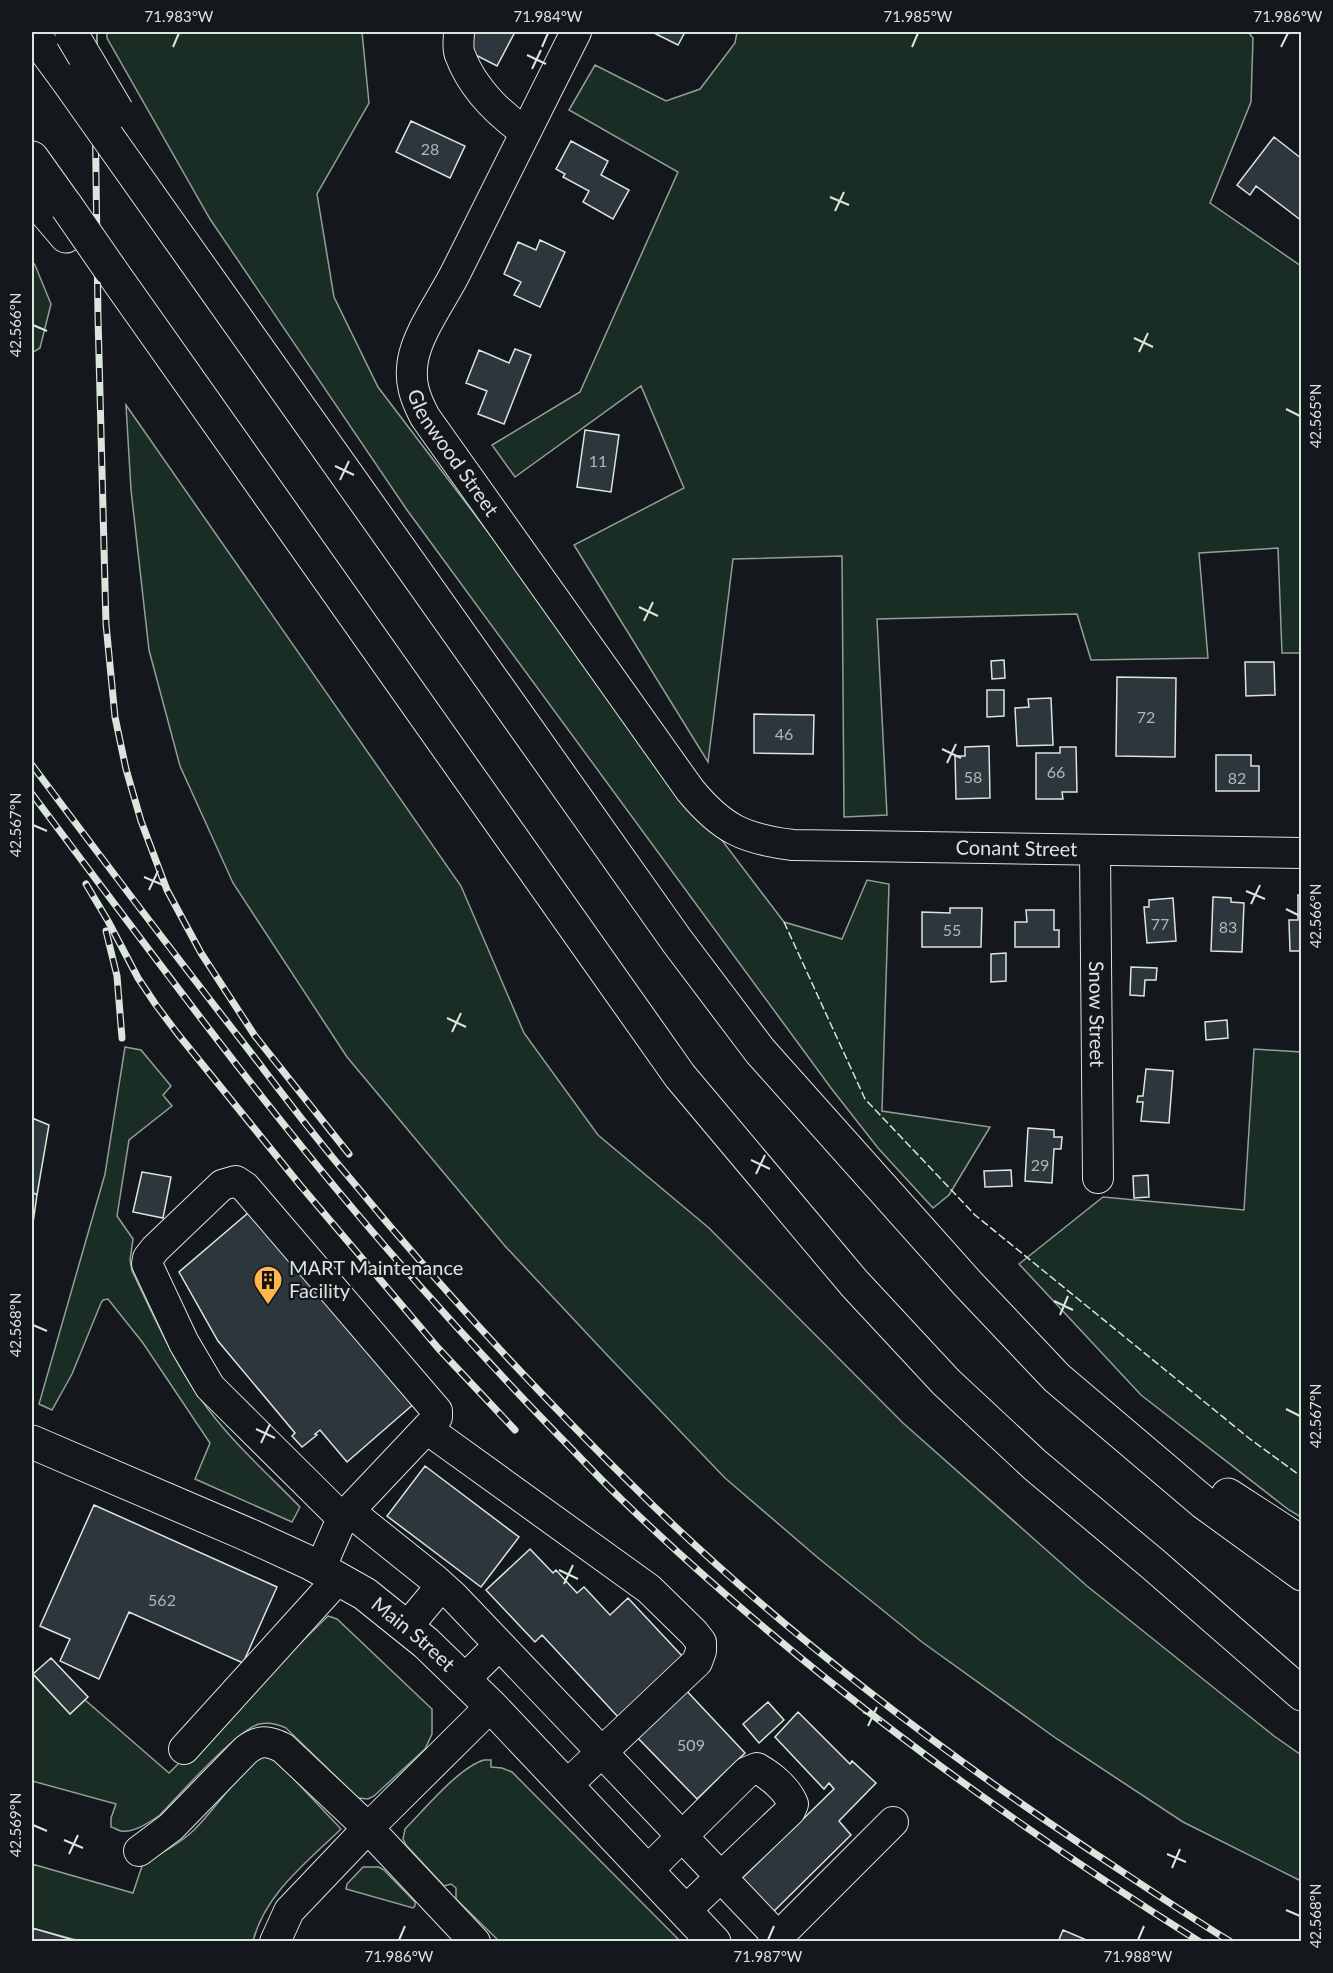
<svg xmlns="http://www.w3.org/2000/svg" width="1333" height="1973" viewBox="0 0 1333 1973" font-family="Lato,sans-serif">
<rect width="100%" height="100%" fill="#14181c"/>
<path fill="#1a2d24" stroke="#939e99" stroke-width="1.5" d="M107,32H362L369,103L317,194L334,297L378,387L784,922L842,939L867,880L889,884L882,1111L990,1127L949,1195L933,1208L878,1148L831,1088L407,510L210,219L107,38Z
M737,32H1248L1253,38L1251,102L1210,203L1301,266V653H1282L1278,548L1199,553L1208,658L1091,660L1077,614L877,619L887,815L844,817L842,556L733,559L708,762L574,545L684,488L641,386L515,477L492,445L580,392L678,172L569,110L595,65L666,101L700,89L735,43Z
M32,261L35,265L51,304L40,348L32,353Z
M126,405L461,886L524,1033L598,1135L709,1228L903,1423L1087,1586L1274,1736L1301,1755V1881L1183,1822L1057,1739L922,1642L817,1557L725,1478L608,1356L505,1246L347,1057L233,883L180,766L149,650L131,490Z
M125,1047L141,1050L171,1086L163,1095L172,1106L129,1140L117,1216L133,1239L130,1260L132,1271C155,1318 176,1368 208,1409C235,1445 269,1475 300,1507L292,1522L195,1479L210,1443L143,1343L108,1299L103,1300L101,1303L72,1374L52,1410L39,1404L105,1174Z
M1254,1049L1301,1052V1517L1289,1510L1141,1395L1019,1264L1103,1197L1244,1210Z
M328,1616L337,1619L432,1709V1734L425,1749L374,1796L368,1799L358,1798L286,1728C278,1724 268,1722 259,1724C236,1731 179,1795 160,1815C150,1822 134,1833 121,1831C119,1831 113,1827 111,1827V1818L116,1804L32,1781V1673L70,1714L85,1700L169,1773Z
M264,1755L274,1758L341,1829C307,1862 265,1894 253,1941H80L32,1928V1864L133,1893L143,1863C161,1854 179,1844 194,1830C217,1807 237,1774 264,1755Z
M484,1760H491V1767L502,1768L512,1772L680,1941H499L456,1899V1888L451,1884L444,1886L406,1845L403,1839L405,1829C424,1810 459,1767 484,1760Z
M363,1867H379L384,1870L415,1902V1906L413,1908L346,1889L347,1884Z"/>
<path fill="#2c363c" stroke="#d8e6dc" stroke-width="1.5" d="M473,32H515L497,66L464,49Z
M652,32H685L678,45Z
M411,121L465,146L450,178L396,152Z
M1274,137L1302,159V221L1256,186L1250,195L1237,185Z
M571,141L608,161L601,175L629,190L613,219L583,202L589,191L563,177L565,174L556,169Z
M540,240L565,252L540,307L514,295L521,282L504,274L518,242L536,250Z
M515,349L531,355L504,424L478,414L487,391L466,383L479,350L509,363Z
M585,430L619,435L611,492L577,487Z
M1004,660L1005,678L992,679L991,661Z
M1245,662H1274L1275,695L1246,696Z
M1117,677L1176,678L1175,757L1116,756Z
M987,690H1004V716L987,717Z
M1051,698L1053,745L1017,746L1015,708L1029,707L1028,699Z
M754,714L814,715L813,754L754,753Z
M989,746L990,798L956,799L955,756H965V747Z
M1060,747H1076L1077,792H1062L1063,799H1036V753H1060Z
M1216,755H1251V766H1259V791H1216Z
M1298,895H1302V951H1290L1289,920H1298Z
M1213,897L1231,898V902L1244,903L1242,952L1211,951Z
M1173,898L1176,941L1147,943L1144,907H1149V900Z
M950,908H982L981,947H922V912L950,913Z
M1026,910H1054V930H1059V947H1015V922H1027Z
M1006,953V981L991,982V954Z
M1131,967L1157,968L1156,980H1145L1144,996L1130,995Z
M1227,1020L1228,1038L1206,1040L1205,1022Z
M1146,1069L1173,1071L1169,1123L1141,1121L1143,1102H1137L1138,1096H1143Z
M32,1118L49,1125L37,1195L32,1192Z
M1028,1128L1054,1130V1137H1062L1061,1149H1054L1052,1183L1025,1181Z
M1011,1170L1012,1186L985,1187L984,1171Z
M142,1172L171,1177L163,1218L133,1212Z
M1148,1175L1149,1197L1134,1198L1133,1176Z
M32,1192L37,1195L32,1230Z
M255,1207L416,1402L347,1462L320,1430L315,1434L317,1435L302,1447L292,1436L295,1433L218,1341L179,1272Z
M425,1466L519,1537L481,1587L387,1516Z
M94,1505L277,1587L243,1663L129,1612L99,1679L60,1661L70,1639L40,1626Z
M530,1549L553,1573L556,1570L577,1593L584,1587L610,1615L628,1598L684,1658L619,1718L542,1635L535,1642L486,1590Z
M51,1658L88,1697L70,1714L33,1674Z
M683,1687L745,1753L697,1799L634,1734Z
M768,1702L784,1720L759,1743L743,1724Z
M798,1712L850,1764L852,1761L876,1783L839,1821L851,1835L769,1916L737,1883L834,1789L829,1783L824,1789L775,1737Z
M32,1928L80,1942H32Z
M1063,1930L1091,1942H1058Z"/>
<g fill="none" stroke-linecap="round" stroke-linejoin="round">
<g stroke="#d8e6dc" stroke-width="32">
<g id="minor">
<path d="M459,32C459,39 457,48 460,55C472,87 498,113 525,132"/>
<path id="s1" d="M576,32C536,111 497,190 457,270C444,297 418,331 413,360C409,382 415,398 425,417L690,790C722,829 744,839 793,845L1302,853"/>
<path id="s2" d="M1095,850L1098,1178"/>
<path d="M427,1429L649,1589L694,1633L701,1642V1651L697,1662L566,1786"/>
<path d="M349,1511L434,1579L454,1597L778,1937"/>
<path d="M320,1569L340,1523L346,1514L431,1424L437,1417V1411L245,1187L236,1181L222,1185L155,1249L148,1258L147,1264L184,1343L210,1387L343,1519"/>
<path d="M407,1627L441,1586"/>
<path d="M464,1680L499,1645"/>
<path d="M184,1749L338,1579"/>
<path d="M139,1851L171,1827L246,1750C259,1740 268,1740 283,1748L368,1828L475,1942"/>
<path d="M647,1871L747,1772L757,1768C771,1776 787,1789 793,1804L790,1811L685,1911"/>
<path d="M275,1942L289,1911L368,1828L491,1706"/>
<path d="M773,1942L893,1822"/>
</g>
</g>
<g stroke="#d8e6dc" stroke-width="35">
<g id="major">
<path id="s3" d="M32,1442L251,1536L310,1563L365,1594L426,1643L491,1706L714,1942"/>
</g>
</g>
<g stroke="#d8e6dc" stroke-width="35">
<path id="highway" d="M32,32L68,81
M114,146L677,941L760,1051L968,1284L1057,1378L1203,1502L1302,1574
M32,158L67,207
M32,196L66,236
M110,269L680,1076L854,1283L946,1382L1035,1465L1153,1564L1302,1694
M1228,1495L1302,1543"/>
</g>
<use href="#minor" stroke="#14181c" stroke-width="30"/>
<use href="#major" stroke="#14181c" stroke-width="33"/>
<use href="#highway" stroke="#14181c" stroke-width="33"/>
<g stroke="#d8e6dc" stroke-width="7">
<path id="rail" d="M94,32L98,317L106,624L115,717L126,769L141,821L167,890L201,953L255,1036L349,1154
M32,765C103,860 175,955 248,1049C281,1092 313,1135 348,1176C436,1283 531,1386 630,1483C769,1621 926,1741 1088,1849C1135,1880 1182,1912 1231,1942
M32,794C148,948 262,1105 389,1251C443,1313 499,1374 557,1434C579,1456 599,1478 621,1499C798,1669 992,1811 1200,1942
M86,884L108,921L138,978L156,1005L177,1033L300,1185L438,1348L515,1430
M106,931L117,976L122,1038"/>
</g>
<use href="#rail" stroke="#14181c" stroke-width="4.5" stroke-dasharray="14" stroke-linecap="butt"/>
<g stroke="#d8e6dc" stroke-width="35" stroke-linecap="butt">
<path id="highway-bridge" d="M72,35L117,111
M68,81L114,146
M67,207L110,269"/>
</g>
<use href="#highway-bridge" stroke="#14181c" stroke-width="33"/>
<path stroke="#d8e6dc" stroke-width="1.5" stroke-dasharray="8 3" stroke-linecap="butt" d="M784,922L865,1099L975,1215L1250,1439L1302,1477"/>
</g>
<path fill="none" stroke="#d8e6dc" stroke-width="2" d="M173,47L179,33M542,47L548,33M912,47L918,33M1281,47L1288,33M527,55L546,64M532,69L541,50M830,197L849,205M835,211L844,192M33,325L47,331M1134,338L1153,347M1139,352L1148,333M1286,409L1300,416M335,466L354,475M340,480L349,461M639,607L658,616M644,621L653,602M942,749L961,758M947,763L956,744M33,825L47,831M144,877L163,885M149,890L158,871M1246,891L1265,899M1251,904L1260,885M1286,909L1300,916M447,1018L466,1027M452,1032L461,1013M751,1160L770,1169M756,1174L765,1155M1054,1301L1073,1310M1060,1315L1068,1296M33,1325L47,1331M1286,1409L1300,1416M256,1429L275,1438M261,1443L270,1424M559,1570L578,1579M564,1584L573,1565M863,1712L882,1721M868,1726L877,1707M33,1825L47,1831M64,1840L83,1848M69,1854L78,1835M1167,1854L1186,1862M1172,1868L1180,1849M1286,1910L1300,1916M399,1940L405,1926M768,1940L774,1926M1138,1940L1144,1926"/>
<defs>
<g id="building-pin" transform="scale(1.5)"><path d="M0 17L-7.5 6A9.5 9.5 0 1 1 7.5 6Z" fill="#ffb74d" stroke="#14181c"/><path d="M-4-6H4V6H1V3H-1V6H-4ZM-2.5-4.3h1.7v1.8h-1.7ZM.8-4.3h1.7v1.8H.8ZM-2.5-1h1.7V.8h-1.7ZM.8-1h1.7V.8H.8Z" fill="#111"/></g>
</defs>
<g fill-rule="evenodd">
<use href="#building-pin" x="268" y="1280"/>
</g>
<g text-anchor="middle" stroke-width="4.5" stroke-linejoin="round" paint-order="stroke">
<g font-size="16" fill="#adbab4">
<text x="430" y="155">28</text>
<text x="598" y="467">11</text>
<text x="1146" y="723">72</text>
<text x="784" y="740">46</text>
<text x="1056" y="778">66</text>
<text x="973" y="783">58</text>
<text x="1237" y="784">82</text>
<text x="1160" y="930">77</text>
<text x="1228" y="933">83</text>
<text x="952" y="936">55</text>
<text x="1040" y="1171">29</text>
<text x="162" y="1606">562</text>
<text x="691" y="1751">509</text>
</g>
<g font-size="20" fill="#d8e6dc" stroke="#14181c">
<text dy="7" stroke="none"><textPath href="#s1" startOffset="471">Glenwood Street</textPath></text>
<text dy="7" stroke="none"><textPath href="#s1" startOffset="1228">Conant Street</textPath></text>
<text dy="7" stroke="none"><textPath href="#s2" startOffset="164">Snow Street</textPath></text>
<text dy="7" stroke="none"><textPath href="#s3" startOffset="429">Main Street</textPath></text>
</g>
<g font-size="20" fill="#d8e6dc" stroke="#14181c" text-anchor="start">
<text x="289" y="1275">MART Maintenance<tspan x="289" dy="23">Facility</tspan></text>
</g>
</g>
<rect width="1333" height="1973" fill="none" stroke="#14181c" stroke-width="66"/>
<rect x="33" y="33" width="1267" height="1907" fill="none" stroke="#d8e6dc" stroke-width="2"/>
<g font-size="15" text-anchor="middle" fill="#d8e6dc">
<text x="179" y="22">71.983°W</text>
<text x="548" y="22">71.984°W</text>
<text x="918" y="22">71.985°W</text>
<text x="1288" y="22">71.986°W</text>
<text transform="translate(16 325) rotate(-90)" y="5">42.566°N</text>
<text transform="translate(1316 416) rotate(-90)" y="5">42.565°N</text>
<text transform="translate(16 825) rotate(-90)" y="5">42.567°N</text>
<text transform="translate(1316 916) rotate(-90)" y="5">42.566°N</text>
<text transform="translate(16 1325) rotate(-90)" y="5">42.568°N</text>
<text transform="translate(1316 1416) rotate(-90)" y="5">42.567°N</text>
<text transform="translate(16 1825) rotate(-90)" y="5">42.569°N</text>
<text transform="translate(1316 1916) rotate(-90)" y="5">42.568°N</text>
<text x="399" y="1962">71.986°W</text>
<text x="768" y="1962">71.987°W</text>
<text x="1138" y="1962">71.988°W</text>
</g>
</svg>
